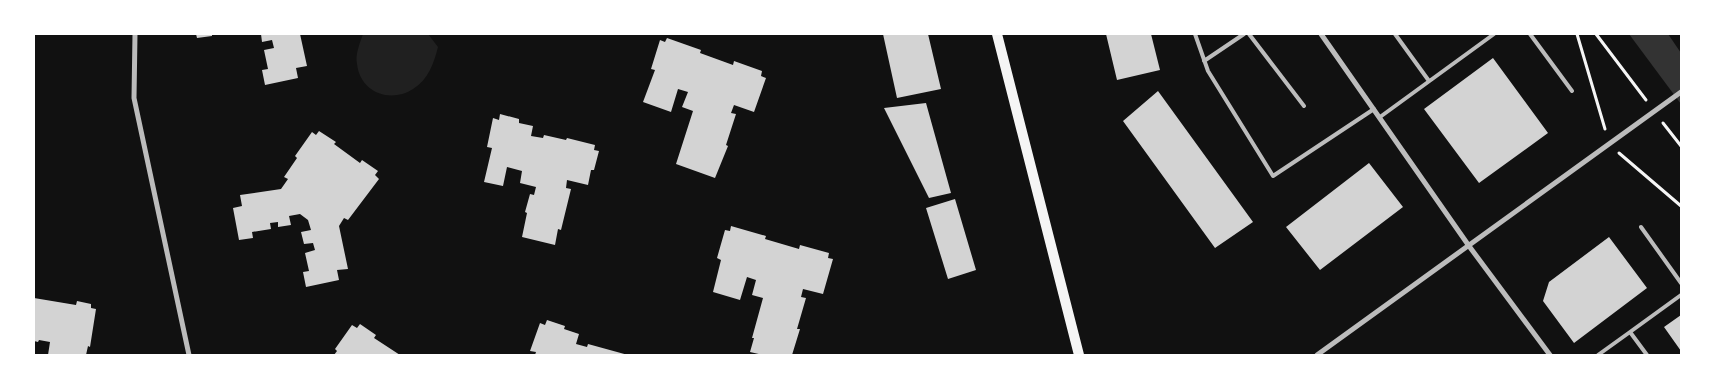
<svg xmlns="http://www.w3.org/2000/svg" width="1715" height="389" viewBox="0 0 1715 389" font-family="Signika,sans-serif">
<rect width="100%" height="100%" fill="#111"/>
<path fill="#202020" d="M363,34H428L438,47C434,63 428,80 413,89C390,104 360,92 357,64C355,54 360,43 363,34Z"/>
<path fill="#333" d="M1629,34H1668L1681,53V104Z"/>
<path fill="#d3d3d3" d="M196,34H212V36L197,38Z
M261,34H300L307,66L296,68L298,78L265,85L262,70L268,69L264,50L274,48L272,40L262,42Z
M883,34H928L941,89L897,98Z
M1106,34H1151L1160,70L1117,80Z
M667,38L701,50L700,53L733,65L734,61L762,71L761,76L766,78L754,112L734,105L731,113L736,114L726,145L728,146L715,178L676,164L693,111L682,107L688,92L678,89L671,112L643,102L655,70L651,69L660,40L665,42Z
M1493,58L1548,133L1479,183L1424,109Z
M1158,91L1253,222L1215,248L1123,121Z
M926,103L951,193L929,198L884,108Z
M500,114L519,119V123L533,126L531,136L543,138L544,135L566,140L567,138L595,145L594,150L599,151L594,170H591L588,185L567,180L566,188L571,189L561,230L558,229L555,245L522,237L527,213L525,212L530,194L534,195L536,187L520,183L522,171L507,167L503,186L484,182L492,148L487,147L493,118L499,120Z
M319,131L336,142L334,144L360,163L362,160L378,171L375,175L379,179L348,220L344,218L339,226L348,269L337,270L339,280L306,287L303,272L309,271L305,253L315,250L313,243L304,244L301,232L311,230L308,220L300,214L289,216L291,225L278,227V222L270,223L271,229L252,232L253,238L239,240L233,208L242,206L240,195L281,189L288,179L284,177L297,158L295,156L312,132L316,135Z
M1369,163L1403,207L1320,270L1286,227Z
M955,199L976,270L948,279L926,208Z
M731,226L766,236L765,239L799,249L800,245L829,253L828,258L833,259L823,294L803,289L801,297L806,298L797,329H800L792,355H763L750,352L754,338H752L763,298L752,295L756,280L747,277L740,300L713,292L721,260L717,258L725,230L730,231Z
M1609,237L1647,288L1574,343L1543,301L1549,282Z
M34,298L76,305L77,301L91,304V308L96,309L90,347L88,346L86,355H48L50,342L39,340L38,342L34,341Z
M1681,315V351L1664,327Z
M547,320L565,326L564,329L579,334L576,344L587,347L588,344L628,355H535L536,352L530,351L540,323L545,325Z
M360,324L376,335L374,338L400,355H334L337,351L335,349L352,325L357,328Z"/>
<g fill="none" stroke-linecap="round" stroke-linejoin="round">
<path stroke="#f5f5f5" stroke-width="3" d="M1577,34L1605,129
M1596,34L1646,100
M1663,123L1681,146
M1619,153L1681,206"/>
<path stroke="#bcbcbc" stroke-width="4" d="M1195,34L1208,71L1273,176L1374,109
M1249,34L1304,106
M1395,34L1429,81
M1530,34L1572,91
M1204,61L1244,34
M1380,117L1494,34
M1641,227L1681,283
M1598,355L1630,332
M1647,355L1630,332L1681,295"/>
<path stroke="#bcbcbc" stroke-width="5" d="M135,34L134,98L189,355
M1321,34L1469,246L1550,355
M1317,355L1681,92"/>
<path stroke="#f5f5f5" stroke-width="10" d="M997,34L1079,355"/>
</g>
<rect width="1715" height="389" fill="none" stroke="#ffffff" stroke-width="70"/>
</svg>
